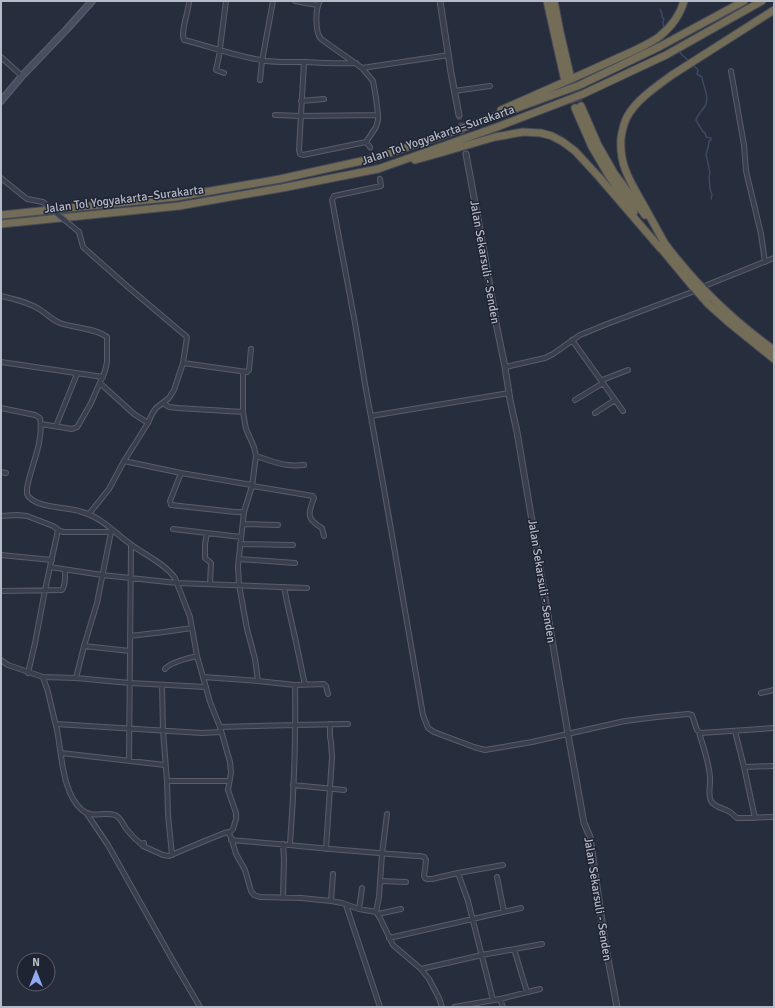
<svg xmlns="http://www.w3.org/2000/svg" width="775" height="1008" viewBox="0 0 775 1008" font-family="Signika,sans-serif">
<rect width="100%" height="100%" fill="#262d3d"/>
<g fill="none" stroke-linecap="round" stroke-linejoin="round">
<path stroke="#3c4965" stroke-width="1.5" d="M660,9L662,14V17L664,19L663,22L664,29
M679,51L682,55L689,61
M693,65L698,70L697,74L702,77C703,86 710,97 705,106C702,111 697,115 696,120L703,132L705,133L706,137L711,138V140L709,141L708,148L706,154L710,173L709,177L710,189L712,195L711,199"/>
<path stroke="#3c4252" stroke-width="4" stroke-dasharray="4 2" stroke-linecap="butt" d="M370,147L380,179"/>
<path stroke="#3c4252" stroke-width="5" stroke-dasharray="5 2.5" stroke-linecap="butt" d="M459,115L466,154"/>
<path stroke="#3c4252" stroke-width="7" stroke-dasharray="7 3.5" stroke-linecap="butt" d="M570,75L581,106
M564,77L575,108"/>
<g stroke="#585d6b" stroke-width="6">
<path id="minor" d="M189,1C189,11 180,32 184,40C209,46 234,56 261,60C275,63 289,62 304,62C321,63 338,64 356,63
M295,1L317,5
M320,1C315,9 315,32 321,39L362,68L373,81L376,98L378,115V120L376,127L366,142L370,147
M1,57L22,76
M304,62L299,150L300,154L303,155L366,142
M362,68L449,55
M731,71L744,145L746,171L761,234L765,262
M224,73L216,70L219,56L226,1
M260,80L262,61L273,1
M454,91L490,86
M301,101L324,99
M275,115L300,116L378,115
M1,178L27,199L43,202
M380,179L381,186L334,196L332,200L355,323L365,384L384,489L423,715L428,728L434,732L474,747L485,750L532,742L625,721L657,717L688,714L692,715L697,730L699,732L701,733L774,728
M79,232L83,247L128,287L187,337L183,363L174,390L169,398L156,408L152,414L148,423L124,461L109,489L89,514
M707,285L774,258
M1,296C14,299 28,302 39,309C46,313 52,320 60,323C74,328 95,328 107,337V362L105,371L91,403L79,424L77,427L72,429L41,424
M572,340L623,411
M1,362L103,377
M183,363L247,372L249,370L251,349
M505,367L545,358L553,354L580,335L607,324L692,292
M243,372V412L246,429L254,447L256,456L252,486L244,512L238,566L239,585L247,629L255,659L258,681
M602,380L628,370
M101,384L134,414L148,423
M575,400L603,383
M163,403L169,407L178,408L243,412
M1,408L35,415L40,418C44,442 31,465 27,488C27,490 27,492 27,494C33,508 67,507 79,511C104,518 113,532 133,546C147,556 165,564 175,578L190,617L197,656L203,677L210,702L220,727L230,762L231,773L228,790L236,813V819L233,829L229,833
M595,413L615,400
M371,416L509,393
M56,426L77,374
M256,456C266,459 277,464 288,465C293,466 299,465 304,465
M124,461L181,473L252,485
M1,472L6,473
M181,473L170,501L171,505L235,512H244
M252,486L313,496L314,498C308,513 306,519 322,528L324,536
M1,516L17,515L27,516L53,526L60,531L64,532H112
M243,524L278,525
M173,529L241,537
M207,533L205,544V558L211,563L210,584
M240,544L293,545
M1,555L52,560
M239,559L295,563
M50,567L102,575L177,583L307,588
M284,587L287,602L296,642L305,685
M1,591L62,590C66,585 65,576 65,570
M130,636L164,632L192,628
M84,646L130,651
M1,660L8,665L43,677C44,682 47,687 48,692C51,705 54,718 57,730C62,755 62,793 82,810C92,819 104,811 115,815C122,818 123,826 128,831C132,836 136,840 141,844L144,843L143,846L163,855L169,856L202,842L227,832L231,837L236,854L245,870L251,891L254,895L260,897L301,898L331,901L342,903L359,909L376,912L380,918L393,945L421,969L429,979L439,998L442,1007
M165,669C170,662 189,658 197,656
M28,673L35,643L45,590L50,567L58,530
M43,677L76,678L130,683L206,687
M203,677L258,681L295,685L324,684L326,686L328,694
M76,678L84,646L97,603L111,532
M162,685L163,731L167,781L168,815L172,855
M761,693L774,690
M56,724L202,733L221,732
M220,727L296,725L348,724
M735,731L744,767L755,818
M699,732C703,747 711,767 710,782C710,788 708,795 711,801C715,808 724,808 730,812C733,814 734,816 737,818L774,817
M61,753L165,765
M129,761L131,545
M744,767L774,766
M167,781H229
M293,785L344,790
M87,814L108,845L172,959L200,1007
M231,840C294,845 357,852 420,856L424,857L426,860L424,876L425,878L427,879H432L458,873L503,865
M283,844L284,859L283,898
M290,844C294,791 296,738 295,685
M326,849L332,757L331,742L330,737V724
M458,873L468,901L493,1000
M497,877L504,912
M380,881L406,882
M331,901L333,874
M346,905L380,1007
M359,909L362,888
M376,912L379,897L382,854L387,814
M378,914L401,909
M389,938L521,908
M514,949L527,992
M421,969L482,955L542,944
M500,999L503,1007
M454,1007L500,999L540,989"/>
</g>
<g stroke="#585d6b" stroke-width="7">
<path id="tertiary" d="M440,1L451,73L459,115
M466,154L485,257L497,328L505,367L510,400L517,432L568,734L584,823L590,837L592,851L605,943L617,1007"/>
</g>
<g stroke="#585d6b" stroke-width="8">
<path id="secondary" d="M1,101L22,76L67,29L92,1"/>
</g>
<g stroke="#454a58" stroke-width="9">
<path id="motorway" d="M547,1L564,77
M554,1L560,32L570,75
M581,106L598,145L614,173L645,215
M575,108L592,147L609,176L634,212
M501,110C537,94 574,78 611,61C626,54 647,46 660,36C671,27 680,15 684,1
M415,160L440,153L495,137L523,132L541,133L552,136L563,142L575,151L599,177L661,249
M1,215L176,197L280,179L375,158L438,137L580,85L659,47L744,1
M1,224L179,206L282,188L378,169L497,127L583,94L666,55L762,1
M663,241C694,283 732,320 774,350
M665,244C658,231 650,217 643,204C630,181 619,165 621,138C622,131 624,123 627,117C636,100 657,86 672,75L774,10
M659,246L693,287L709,305L727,321L774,359"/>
</g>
<use href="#minor" stroke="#3a3f4e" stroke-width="4"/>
<use href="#tertiary" stroke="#3a3f4e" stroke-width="5"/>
<use href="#secondary" stroke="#484e60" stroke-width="5.5"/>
<use href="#motorway" stroke="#736c57" stroke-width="7"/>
<g stroke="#585d6b" stroke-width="6" stroke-linecap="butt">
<path id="minor-bridge" d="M43,202L79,232"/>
</g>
<use href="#minor-bridge" stroke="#3a3f4e" stroke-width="4"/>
</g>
<g text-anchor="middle" stroke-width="3" stroke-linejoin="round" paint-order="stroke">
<g font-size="12" fill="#b6bbc8" stroke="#1f2433">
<text transform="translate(438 135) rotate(-19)" y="4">Jalan Tol Yogyakarta–Surakarta</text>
<text transform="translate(124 199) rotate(-7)" y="4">Jalan Tol Yogyakarta–Surakarta</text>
<text transform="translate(485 262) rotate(80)" y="4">Jalan Sekarsuli - Senden</text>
<text transform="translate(542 581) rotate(81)" y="4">Jalan Sekarsuli - Senden</text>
<text transform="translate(598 899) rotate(81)" y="4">Jalan Sekarsuli - Senden</text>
</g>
</g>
<rect width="775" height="1008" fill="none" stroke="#b6bbc8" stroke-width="4"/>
<g transform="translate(36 972)"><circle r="19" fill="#1f2433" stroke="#5b606f"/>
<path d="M0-3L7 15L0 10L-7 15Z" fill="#91aaf2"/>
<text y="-6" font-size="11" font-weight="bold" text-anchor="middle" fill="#b6bbc8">N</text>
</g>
</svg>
